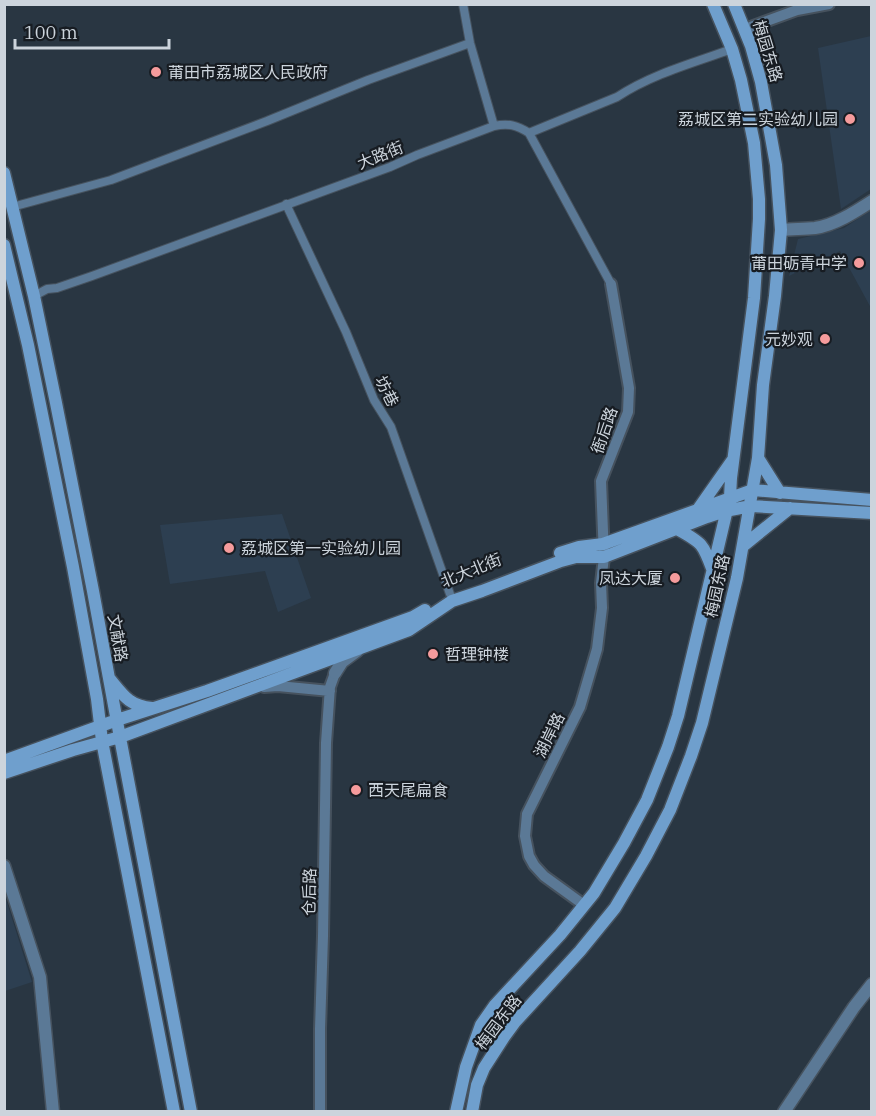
<svg xmlns="http://www.w3.org/2000/svg" width="876" height="1116" viewBox="0 0 876 1116" font-family="'IBM Plex Serif','Noto Sans SC',serif">
<rect width="100%" height="100%" fill="#293642"/>
<path fill="#2d3f51" d="M871,36V189L841,209L818,48Z
M871,210V308L840,251L789,276L798,239L844,228Z
M282,514L311,598L278,612L265,571L170,584L160,525Z
M4,893L32,982L5,991H4Z"/>
<g fill="none" stroke-linecap="round" stroke-linejoin="round">
<g stroke="#46525e" stroke-width="10">
<path id="pedestrian" d="M463,4L470,43L494,126
M529,133L611,284
M286,204L346,332L374,400L391,427L450,594
M12,207L111,180L267,121L368,80L470,43
M34,296L47,289L57,288L92,276L390,167L417,155L494,126C508,123 517,125 529,133L617,97C652,74 693,63 732,49"/>
</g>
<g stroke="#46525e" stroke-width="14">
<path id="minor" d="M745,29L797,10L829,4
M264,687L278,686L330,691
M584,905L544,876L534,865L529,856L525,836L527,814L580,707L597,649L602,608L601,583L604,557L601,481L628,412L629,388L611,284
M320,1112V1029L323,936L326,743L330,687L335,673"/>
</g>
<g stroke="#46525e" stroke-width="15">
<path id="tertiary" d="M781,230C793,229 804,229 815,228C835,225 855,212 872,201
M335,673L342,662L357,651
M4,866L40,977L53,1112
M784,1112L854,1007L872,984"/>
</g>
<g stroke="#46525e" stroke-width="15">
<path id="secondary" d="M4,173L34,296L56,403L93,591L115,711L191,1112
M4,245L28,345L73,567L97,699L102,741L174,1112
M758,458L780,493
M699,508L732,461
M677,529C703,543 703,544 713,571
M743,546L790,508
M560,553L579,547L603,544L753,490L872,500
M109,678C123,695 129,706 152,708
M4,761L117,720L207,691L413,617L425,610
M4,773L73,750L120,737L409,630L452,601L482,591L561,561L576,557H604L707,517L725,511L751,506L872,513
M456,1112L466,1067L481,1025L495,1005L560,935L594,893L624,843L647,800L668,747L678,716L730,497L731,478L754,298L759,219V199L754,143L741,80L732,49L713,4
M472,1112L477,1085L484,1068L504,1037L515,1022L580,951L615,908L646,856L670,810L691,756L702,723L737,578L758,458L763,385L775,296L781,230L776,165L761,82L751,46L734,4"/>
</g>
<use href="#pedestrian" stroke="#5b7996" stroke-width="8"/>
<use href="#minor" stroke="#5b7996" stroke-width="10"/>
<use href="#tertiary" stroke="#5b7996" stroke-width="12"/>
<use href="#secondary" stroke="#6f9fcd" stroke-width="12"/>
</g>
<g fill="#f59b9c" stroke="#171c22" stroke-width="2">
<circle cx="156" cy="72" r="6"/>
<circle cx="850" cy="119" r="6"/>
<circle cx="859" cy="263" r="6"/>
<circle cx="825" cy="339" r="6"/>
<circle cx="229" cy="548" r="6"/>
<circle cx="675" cy="578" r="6"/>
<circle cx="433" cy="654" r="6"/>
<circle cx="356" cy="790" r="6"/>
</g>
<g text-anchor="middle" stroke-width="4.5" stroke-linejoin="round" paint-order="stroke">
<g font-size="16" fill="#ccd4dc" stroke="#171c22">
<text transform="translate(768 51) rotate(73)" y="6">梅园东路</text>
<text transform="translate(380 155) rotate(-22)" y="6">大路街</text>
<text transform="translate(387 391) rotate(63)" y="6">坊巷</text>
<text transform="translate(604 430) rotate(-71)" y="6">衙后路</text>
<text transform="translate(471 570) rotate(-22)" y="6">北大北街</text>
<text transform="translate(717 586) rotate(-78)" y="6">梅园东路</text>
<text transform="translate(118 638) rotate(80)" y="6">文献路</text>
<text transform="translate(549 735) rotate(-64)" y="6">湖岸路</text>
<text transform="translate(309 892) rotate(-89)" y="6">仓后路</text>
<text transform="translate(498 1022) rotate(-53)" y="6">梅园东路</text>
</g>
<g font-size="16" fill="#ccd4dc" stroke="#171c22" text-anchor="start">
<text x="168" y="78">莆田市荔城区人民政府</text>
<text x="838" y="125" text-anchor="end">荔城区第二实验幼儿园</text>
<text x="847" y="269" text-anchor="end">莆田砺青中学</text>
<text x="813" y="345" text-anchor="end">元妙观</text>
<text x="241" y="554">荔城区第一实验幼儿园</text>
<text x="663" y="584" text-anchor="end">凤达大厦</text>
<text x="445" y="660">哲理钟楼</text>
<text x="368" y="796">西天尾扁食</text>
</g>
</g>
<rect width="876" height="1116" fill="none" stroke="#ccd4dc" stroke-width="12"/>
<path d="M15 39v9h154v-9" fill="none" stroke="#ccd4dc" stroke-width="3"/>
<text x="24" y="39" font-size="18" fill="#ccd4dc" stroke="#171c22" stroke-width="4.5" paint-order="stroke">100 m</text>
</svg>
